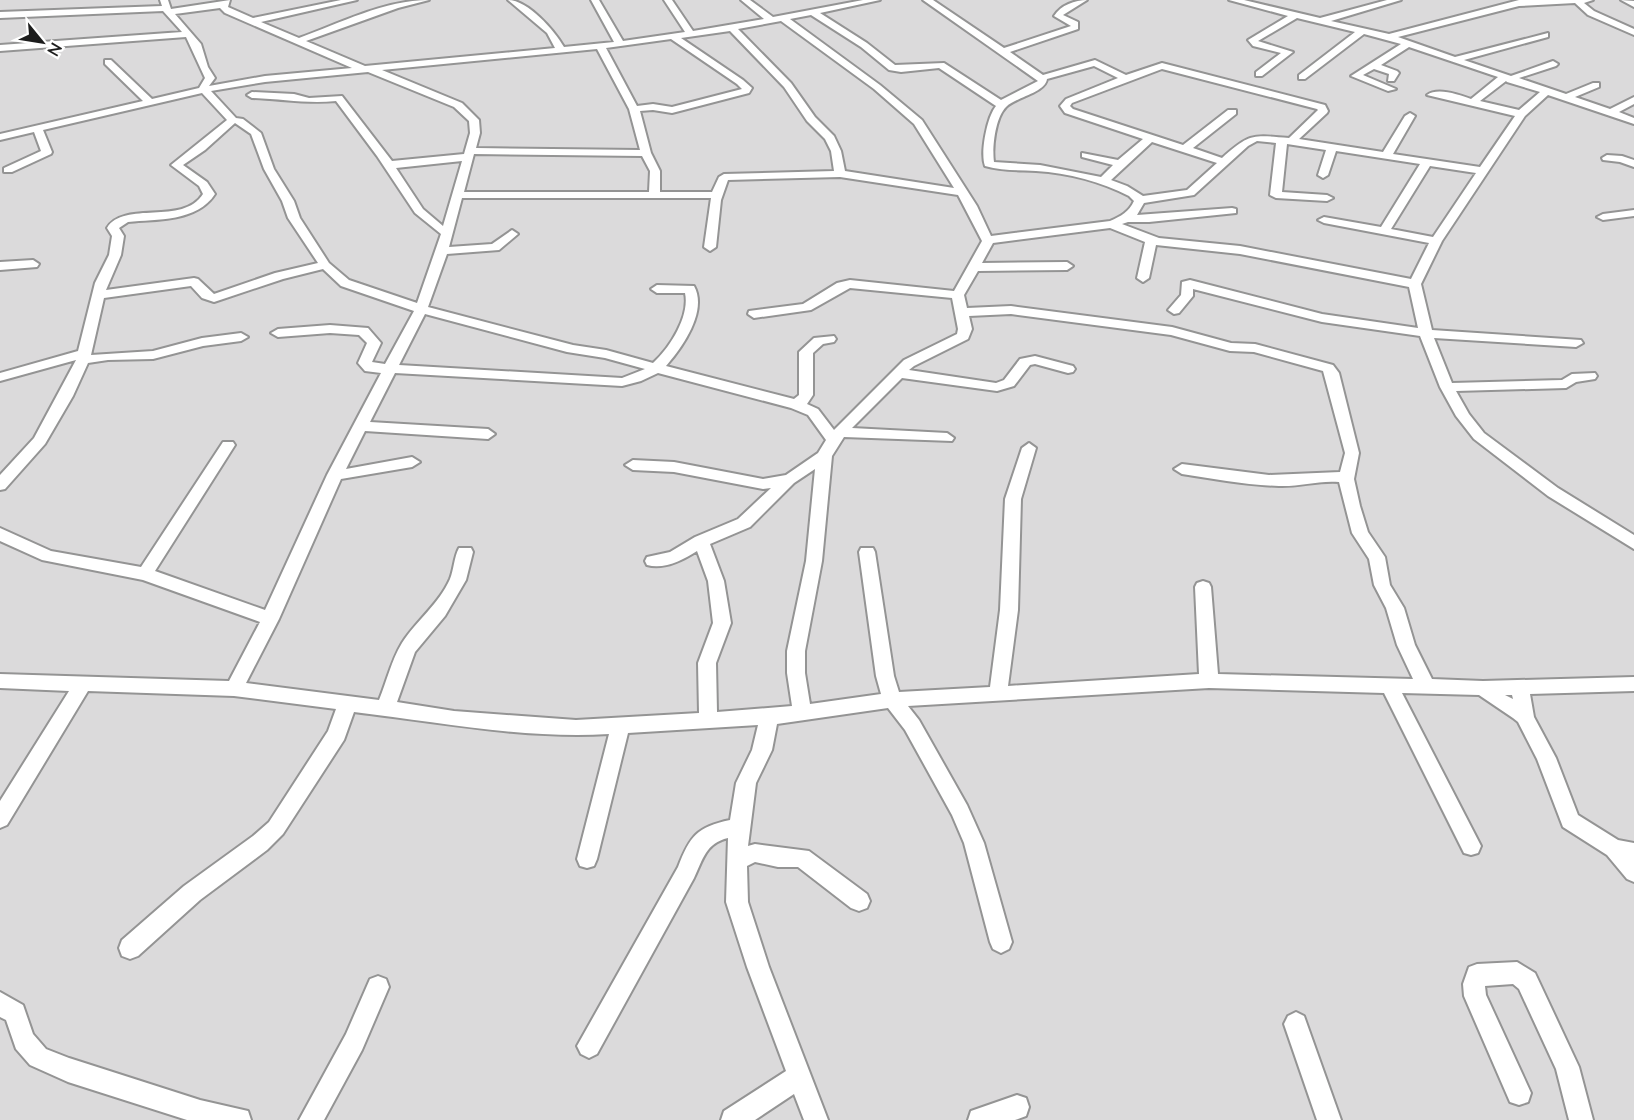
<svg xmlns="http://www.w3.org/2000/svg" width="1634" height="1120" viewBox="0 0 1634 1120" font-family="Lato,sans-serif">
<rect width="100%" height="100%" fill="#eee3eb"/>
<path fill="#dbdadb" d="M0,0H1634V1120H0Z"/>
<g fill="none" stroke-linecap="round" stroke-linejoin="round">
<g stroke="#949494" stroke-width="4">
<path id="minor" d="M160,0H168L171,9L230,0L228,7L253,18L341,0H357L261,22L299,38C340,23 385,0 429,0L398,8L306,41L365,66L555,48L547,33L508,0C528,0 554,30 564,47L614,42L591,0H599L623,41L685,32L664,0H672L693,31L764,19L741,0H750L773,17L863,0H880L820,13L867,43L895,65L944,63L1001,100L1038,81L923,0H933L1004,48L1071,26L1054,16C1061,5 1075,0 1087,0L1063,15L1078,22V29L1010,52L1043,75L1095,60L1126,75L1162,63L1325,105L1328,111L1327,113L1299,139L1383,152L1405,116L1410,113L1415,116L1393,154L1480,167L1515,116L1427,95C1438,87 1459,95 1471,99L1498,77L1409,47L1381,65L1397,71L1399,73L1394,81H1388L1389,74L1374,69L1363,75L1396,89L1388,91L1351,76L1401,44L1364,34L1305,79H1299V75L1355,32L1297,18L1258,41L1293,52L1262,76H1256V72L1281,53L1253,46L1248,40L1288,16L1229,0H1244L1320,18L1387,0H1401L1331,21L1389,34L1519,0H1593L1584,3L1594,11L1634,29V35L1588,15L1575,3L1519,6L1398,37L1455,57L1548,33V37L1464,60L1511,76L1553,61L1558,64L1556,66L1519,78L1566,94L1593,83H1599V87L1575,97L1610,109L1634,97V104L1619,112L1634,118V124L1548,95L1525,116L1442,241L1421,284L1432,330L1581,340L1583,343L1576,347L1434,338L1452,383L1562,380L1572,374L1595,373L1597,376L1595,379L1576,382L1566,388L1456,391L1469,414L1484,433L1558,488L1634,535V549L1548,496L1474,439L1456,416L1440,387L1420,336L1322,322L1193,289V296L1179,313L1174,314L1168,310L1181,295L1182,282L1190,280L1322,314L1418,328L1409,287L1240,254L1156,245L1149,278L1143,282L1137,278L1145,242L1110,228L993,243L982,263L1067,262L1073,266L1067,270L978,271L964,295L967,308L1011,306L1172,327L1231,343L1255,344L1333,365L1339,373L1359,453L1354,479L1360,506L1368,532L1385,557L1390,585L1404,608L1415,645L1432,679L1483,681L1634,677V691L1530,694L1534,717L1556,758L1578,815L1618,840L1634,843V882L1627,879L1607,855L1563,827L1537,759L1518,722L1513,718L1479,695L1402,693L1481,846L1478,853L1471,855L1464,853L1384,693L1209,688L908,706L919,720L967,805L984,843L1012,942L1009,949L1001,953L993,949L990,942L964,843L952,815L905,730L888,708L777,724L772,750L756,783L748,846L755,844L809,851L867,894L870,901L867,908L859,911L851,908L798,867H778L755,862L747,866L748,902L769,967L828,1120H804L794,1094L755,1120H721L724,1111L786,1071L747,967L726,902L728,838C706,843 703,859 694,878L597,1054L589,1058L581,1054L577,1046L678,867C690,836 697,827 730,820L736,783L752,750L758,725L628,733L597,859L594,866L587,868L580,866L577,859L609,734C523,739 438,722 354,712L344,740L283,834L267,850L200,900L138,956L130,959L122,956L119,948L122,940L184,886L253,836L269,822L328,731L336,709L234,696L88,691L7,825L0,828V801L69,691L0,688V674L229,681L260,622L143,580L42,560L0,541V528L51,551L141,567L223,442H233L235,445L155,571L265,610L327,475L381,373L365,371L358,363L367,343L359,335L330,333L278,337L271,333L278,329L330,325L368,328L381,343L372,362L385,364L414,311L341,286L323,269L283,279L214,302L202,298L191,286L104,298L91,355L153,351L202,338L241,333L248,337L241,341L203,346L153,359L108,360L88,363L73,396L45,444L5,489L0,490V475L34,438L76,360L0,381V373L78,351L95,283L109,255L112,236L107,228C124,200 183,226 203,194L199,186L171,165L227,120L202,93L43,130L52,152L51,154L12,172H4V168L41,151L34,132L0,140V134L143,101L105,64V60H111L152,99L199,88L205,78L186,37L0,51V45L182,32L163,11L0,18V12L162,6ZM220,8L225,13L352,68L265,76L209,86L215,78L208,67L201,44L175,14ZM811,15L861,47L889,70L901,72L939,68L996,106C987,117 980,153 985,166C1002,171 1018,170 1036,171C1068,173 1102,182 1129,196L1134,201C1129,212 1121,216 1110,221L991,236L977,206L922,120L880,85L790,19ZM781,21L874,89L914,124L954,188L845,171L841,151L834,136L815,117L791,83L738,29ZM730,31L784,87L807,121L825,139L831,151L834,171L724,174L719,177L712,192H660V171L651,153L640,111L653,110L672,113L749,93L752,88L743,80L681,38ZM671,39L737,84L742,89L672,107L653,104L637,106L606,48ZM597,49L629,109L640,150L476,148L480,133L479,120L462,103L382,70ZM1094,66L1118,78L1066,99L1060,106L1065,113L1143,139L1118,160L1082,153V157L1113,165L1101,177L1040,165L994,162C992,148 995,118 1006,107C1016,97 1045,93 1047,79ZM1162,69L1317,109L1318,110L1289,138C1252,135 1250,133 1222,158L1193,148L1236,114V110H1228L1183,145L1073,109L1070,106L1072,103ZM368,72L454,107L469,121L470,133L464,154L392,161L342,96L309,98L294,94L252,92L247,95L252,98C281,99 308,104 336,101L377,156L415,213L441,234L417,303L349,280L329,263L300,218L294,201L274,169L261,133L243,119L236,118L211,91L265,82ZM1506,81L1507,82L1540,92L1519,110L1480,101ZM235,123L251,134L264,169L282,201L288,218L318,263L275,273L214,294L198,279L194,278L106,290L121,255L124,236L119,228L128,222C157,219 197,222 215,194L207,182L183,165L205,150ZM1257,141L1276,143L1270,195L1276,198L1327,201L1333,198L1327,195L1282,192L1287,144L1326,150L1318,175L1323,178L1328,175L1336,151L1420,164L1381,227L1324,217L1318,220L1324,223L1429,243L1411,279L1240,246L1159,238L1122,224L1128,222H1149L1236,213V209L1232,208L1137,215L1144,203L1194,195L1248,146ZM1152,142L1217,163L1187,190L1143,196L1127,186L1111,180ZM474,154L642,156L650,171L649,192H464ZM462,161L443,226L423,209L396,168ZM1430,166L1476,173L1433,237L1391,229ZM840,177L958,195L982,241L954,291L850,280L837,283L803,304L749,311L748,314L754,318L811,310L850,288L952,298L958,329L957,334L904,360L834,430L818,409L807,404L813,395V353L823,344L834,342L836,339L834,336L814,338L799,352V395L794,399L666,366C682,348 708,311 694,286L657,285L651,289L657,293H685C690,316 670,348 653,363L606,350L573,345L428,307L447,254L499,250L518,234L512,230L492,244L449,247L462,198H711L704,247L710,251L716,247L721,200L728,180ZM425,314L567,352L605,358L645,369L622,378L399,365ZM1011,314L1171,335L1230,351L1254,352L1323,371L1345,453L1340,472L1269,475L1182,464L1174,469L1182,474C1214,479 1246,485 1279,486C1299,487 1319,480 1339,482L1352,533L1369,559L1374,585L1386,608L1397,645L1413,679L1218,674L1211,587L1209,583L1203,581L1197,583L1195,587L1199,674L1008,686L1018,610L1021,499L1036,448L1029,443L1022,448L1005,499L1000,610L990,687L899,692L894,676L875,552L873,548H861L859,552L876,676L881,694L810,704L805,673V651L822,561L832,456L844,437L952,441L954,438L947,433L852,428L902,378L997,391L1014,386L1030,365L1035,364L1068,373L1073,372L1075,369L1073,366L1035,356L1020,359L1004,380L996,383L909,370L914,366L968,339L972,329L969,316ZM395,373L622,386L641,381L658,373L791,408L808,415L826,440L818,453L786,475L763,479L674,462L633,460L625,465L633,470L674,472L763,489L771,488L738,519L695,537L670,552L647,557L645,561L647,565C664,570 683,560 697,551L708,581L713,623L698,663L699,713L576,720L454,711L397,702L415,652L445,616L466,580L473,552L471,548H459C454,557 454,569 450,579C439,604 416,621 402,643C391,661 387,681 379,700L246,683L279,619L341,479L412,467L420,462L412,457L346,469L365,431L488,439L495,434L488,429L370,422ZM815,469L806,561L787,651V673L792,706L717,712L716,663L731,623L724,581L710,544L750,527L794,483ZM1505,695H1512L1513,699Z
M1621,0L1634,1V7Z
M1607,155L1622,156L1634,160V167L1620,162L1603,160L1602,158Z
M1634,210V216L1603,220L1597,217L1603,214Z
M33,260L39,264L37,267L0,270V262Z
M1517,962L1535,973L1579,1067L1593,1120H1569L1556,1069L1519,989L1513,984L1485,986L1486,995L1531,1093L1528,1102L1519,1105L1510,1102L1464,996L1463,984L1469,967L1477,964Z
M378,976L386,979L389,987L362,1050L324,1120H299L346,1034L370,979Z
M0,992L23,1005L33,1034L46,1049L69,1058L200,1100L248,1111L251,1120H187L68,1082L30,1065L16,1049L6,1020L0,1017Z
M1296,1012L1304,1016L1341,1120H1317L1284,1024L1288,1016Z
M1017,1095L1026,1098L1029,1107L1026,1116L1015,1120H968L971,1111Z"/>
</g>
<use href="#minor" fill="#fff" fill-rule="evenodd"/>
</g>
<g transform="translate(42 42) rotate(120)" stroke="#ffffff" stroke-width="4.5" paint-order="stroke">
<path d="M0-4.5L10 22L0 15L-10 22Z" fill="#1d1d1d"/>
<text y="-9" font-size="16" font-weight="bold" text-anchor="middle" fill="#1d1d1d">N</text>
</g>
</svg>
